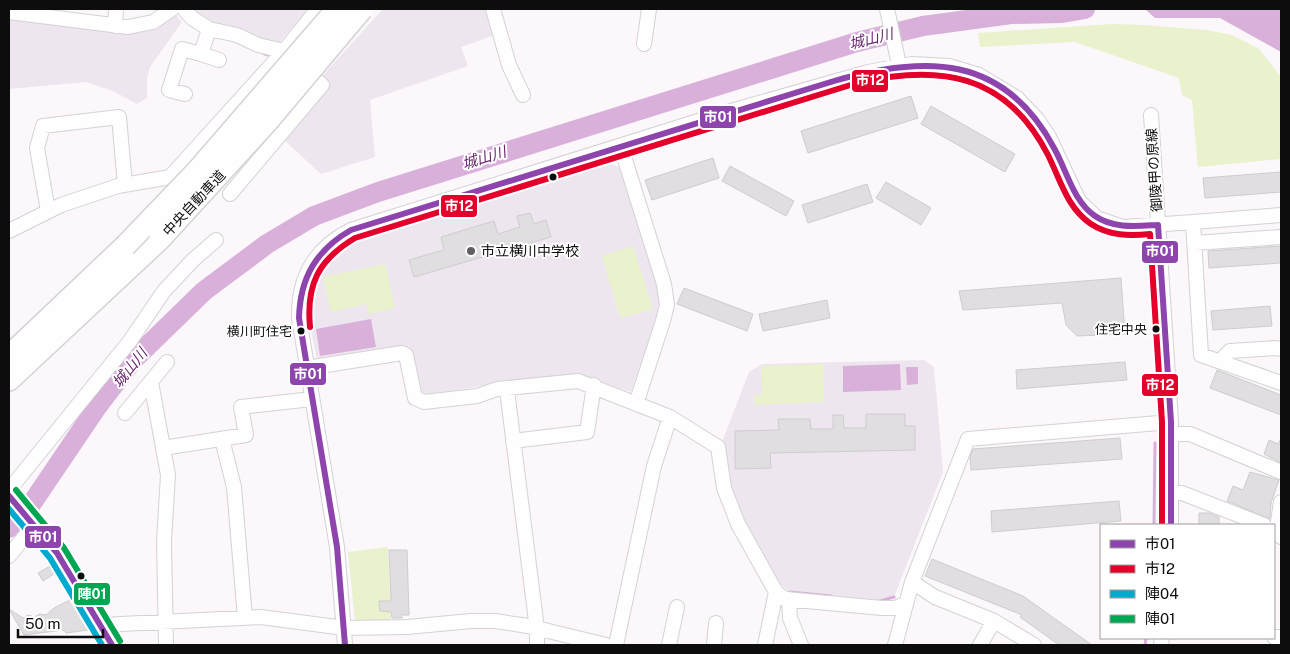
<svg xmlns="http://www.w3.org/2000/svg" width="1290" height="654" viewBox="0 0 1290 654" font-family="'Public Sans','Noto Sans JP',sans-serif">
<rect width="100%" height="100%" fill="#fbf7fb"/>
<path fill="#eee6ee" d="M190,9H308L280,42H262L199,17Z
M383,9H487L495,35L461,47L468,66L370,100L375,157L321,174L283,139L330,85L322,76Z
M174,13L182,22L150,67L147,78V98L137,104L113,91L86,82L9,89V18L122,31Z
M612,164L620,168L658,290L661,307L631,392L581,375L493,384L427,395L420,392L409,346L317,361L308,314L311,295L317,276L324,264L338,251L355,241Z
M924,360L934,367L943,472L894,597L882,602L790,592L777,581L738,507L728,481L722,442L749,372L762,364Z"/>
<path fill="#e9f2cc" d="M1112,24L1145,25L1206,30L1232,35L1259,49L1281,77V159L1198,167L1192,100L1182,95L1179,78L1075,42L980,47L978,33Z
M633,246L653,309L620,318L602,256Z
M385,264L395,308L369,314L366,304L331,312L323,277Z
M823,364L824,402L754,405V395H762L761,366Z
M388,547L391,622L355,621L348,552Z"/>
<path fill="#d8b0da" d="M1145,9H1281V52L1220,18H1155Z
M371,319L376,347L320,356L316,329Z
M900,364L901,390L843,392V366Z
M906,367H918V384L907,385Z"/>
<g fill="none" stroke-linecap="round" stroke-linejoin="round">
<path stroke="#d8b0da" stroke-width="3" d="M261,52L267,55
M1154,525L1155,443
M790,592L831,596
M880,601L894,597
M1145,645L1146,638"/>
<path stroke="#d8b0da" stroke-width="20" d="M9,528L30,506L97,407L133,360L204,291L267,244L314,216L378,192L857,42L923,26L1011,14L1062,13L1085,9"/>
</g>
<path fill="#e1dee1" stroke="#ceccce" d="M911,96L918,118L808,153L801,131Z
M931,106L1015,154L1005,172L921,124Z
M713,158L719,178L652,200L645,180Z
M730,166L794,201L786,216L722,181Z
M1281,172V192L1205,198L1203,178Z
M886,182L931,208L921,225L876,198Z
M867,184L873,202L808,223L802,205Z
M530,213L534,224L546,220L551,237L414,277L409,260L444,250L441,237L494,221L498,234L520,227L517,216Z
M1281,246V263L1209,268L1208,251Z
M1121,278L1125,334L1077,336L1066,325L1062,303L963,310L959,291Z
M684,288L753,314L747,331L677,304Z
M827,300L830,318L763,331L759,314Z
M1270,306L1272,326L1213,330L1211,311Z
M1125,362L1127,380L1017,389L1016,370Z
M1217,370L1281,395V415L1210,388Z
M866,414H905V426H915V450L770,453L771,468L735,469V431L779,430L778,419H810L811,429H833V415H843L844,428H866Z
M1120,438L1122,459L971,470L970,457L973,449Z
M1281,438V463L1264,454L1269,440L1278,444Z
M1250,472L1279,480L1271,503L1270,519L1227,501L1233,486L1243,490Z
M1119,501L1121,521L992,532L991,511Z
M1199,513H1209L1219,517V525H1199Z
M389,550H407L409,615H402V618H392L391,612L380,611L379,601H391Z
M932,559L1023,596L1092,645H1059L1020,617L1022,615L925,576Z
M50,566L55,573L43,581L38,573Z
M70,600L88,630L66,633L63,630L24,635L9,609L23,618L28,615L34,617L40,614L46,615L54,608Z"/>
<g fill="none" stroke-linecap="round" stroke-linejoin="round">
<g stroke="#d4d2d4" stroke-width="16">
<path id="minor" d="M184,9L192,18L209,29L237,35L258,45L284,51L318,9
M493,9L509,65L523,95
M887,9L899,65
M9,12L128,27L153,22L172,9
M115,26L116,9
M209,29L201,54L219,60
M644,44L649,9
M185,94L169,90L182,49L201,54
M1151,115L1171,422V525
M621,147L664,284L667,305L663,321L636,404
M48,211L37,148L43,126L119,117L125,185
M1193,222L1281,215
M9,231L61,205L118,186L170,177L284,51L322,85L230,194
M1194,243L1281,237
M1220,361L1230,351L1276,348L1281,349
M307,368L402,353L406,355L415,398L424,402L477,396L497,389L578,381L670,417L718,447L724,488L738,524L776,592L785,599L882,608H895L905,604
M151,382L168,475L164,541L166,645
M507,390L537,629V645
M125,413L167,362
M1172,434H1190L1281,472
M222,439L234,487L245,618
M513,441L587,432L594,385
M163,448L246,435L241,407L312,399
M9,490L130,341L164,291L193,260L216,240
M1172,493H1182L1264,525
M1281,502L1278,522L1281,537
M9,556L34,525
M912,582L935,597L994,621L1034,645
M789,599L790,618L801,645
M101,625L261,617L344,628L407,627L471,621H495L528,626L606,645
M1274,637H1281
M345,645L337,547L299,318C298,278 315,248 351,230L724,113L868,72L912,64L949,66L979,75L1017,98L1037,119L1049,137L1079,201L1097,218L1123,227L1193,222L1201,355L1281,383
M616,645L654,466L670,417
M669,645L677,607
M714,645L716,623
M765,645L776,592
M895,645L912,582L968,439L1171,422
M980,645L994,621
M1161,645L1162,638"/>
</g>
<g stroke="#d4d2d4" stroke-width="21">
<path id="major" d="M9,496L57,553L112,645"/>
</g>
<g stroke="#d4d2d4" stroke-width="24">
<path id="highway" d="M9,356L125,246
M9,380L160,239"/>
</g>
<use href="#minor" stroke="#fefefe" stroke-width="14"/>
<use href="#major" stroke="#fefefe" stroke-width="19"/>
<use href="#highway" stroke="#fefefe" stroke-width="21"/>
<g stroke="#d4d2d4" stroke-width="24" stroke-linecap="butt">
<path id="highway-bridge" d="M160,239L267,122L362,9
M125,246L197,171L337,9"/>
</g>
<use href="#highway-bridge" stroke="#fefefe" stroke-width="21"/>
<g stroke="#fff" stroke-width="10">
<path id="bus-1" d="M9,496L57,553L112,645
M345,645L337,547L299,318C300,278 316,250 351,230L834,81C925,55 1004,54 1054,148C1067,171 1073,201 1095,216C1114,229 1137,226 1158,225L1171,422V525"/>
</g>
<g stroke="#fff" stroke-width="10">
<path id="bus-2" d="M310,327C306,285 318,260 355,238L857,83C939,64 1006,73 1048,155C1060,179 1067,208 1091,224C1109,236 1130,236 1150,234L1162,422V525"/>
</g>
<g stroke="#fff" stroke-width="10">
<path id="bus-3" d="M9,509L50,558L102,645"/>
</g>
<g stroke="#fff" stroke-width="10">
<path id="bus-4" d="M16,490L64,548L120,641"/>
</g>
<use href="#bus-1" stroke="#8e44ad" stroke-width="6"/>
<use href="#bus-2" stroke="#e4002b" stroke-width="6"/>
<use href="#bus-3" stroke="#00a9ce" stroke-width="6"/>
<use href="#bus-4" stroke="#00a651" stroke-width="6"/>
</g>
<g fill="#0e0d0e" stroke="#fff" stroke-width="2">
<circle cx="553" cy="177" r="4.5"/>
<circle cx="1156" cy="329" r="4.5"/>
<circle cx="301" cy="331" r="4.5"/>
<circle cx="81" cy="576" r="4.5"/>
</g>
<circle fill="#615f61" stroke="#fff" stroke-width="2" cx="471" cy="251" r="5"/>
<g text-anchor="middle" stroke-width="4" stroke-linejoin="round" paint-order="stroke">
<g font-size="13" fill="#0e0d0e" stroke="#fff" text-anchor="end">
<text x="1147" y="334">住宅中央</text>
<text x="292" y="336">横川町住宅</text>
</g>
<g font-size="14" fill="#0e0d0e" stroke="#fff">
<text transform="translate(1154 170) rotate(-94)" y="5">御陵甲の原線</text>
<text transform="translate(194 203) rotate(-47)" y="5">中央自動車道</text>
</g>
<g font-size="14" fill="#0e0d0e" stroke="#fff" text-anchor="start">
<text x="481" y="256">市立横川中学校</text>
</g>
<g font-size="15" font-style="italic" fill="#69286e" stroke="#fff">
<text transform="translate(871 39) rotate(-14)" y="5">城山川</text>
<text transform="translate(484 158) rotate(-17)" y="5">城山川</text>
<text transform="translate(130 368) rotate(-51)" y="5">城山川</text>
</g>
</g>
<g stroke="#fff" stroke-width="2">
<rect x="851" y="69" width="38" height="24" rx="5" fill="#e4002b"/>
<rect x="699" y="105" width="38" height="24" rx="5" fill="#8e44ad"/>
<rect x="440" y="194" width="38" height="24" rx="5" fill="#e4002b"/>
<rect x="1141" y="240" width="38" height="24" rx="5" fill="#8e44ad"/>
<rect x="289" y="362" width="38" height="24" rx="5" fill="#8e44ad"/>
<rect x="1141" y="373" width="38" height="24" rx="5" fill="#e4002b"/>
<rect x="24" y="525" width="38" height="24" rx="5" fill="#8e44ad"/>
<rect x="73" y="582" width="38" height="24" rx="5" fill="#00a651"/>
</g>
<g font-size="14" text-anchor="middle" font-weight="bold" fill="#fff">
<text x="870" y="85">市12</text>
<text x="718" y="122">市01</text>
<text x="459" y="211">市12</text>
<text x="1160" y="256">市01</text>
<text x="308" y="379">市01</text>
<text x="1160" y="390">市12</text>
<text x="43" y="542">市01</text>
<text x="92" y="599">陣01</text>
</g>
<rect width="1290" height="654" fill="none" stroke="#0e0d0e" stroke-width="20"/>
<rect x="1100" y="524" width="175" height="115" fill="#ffffff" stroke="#9f9e9f"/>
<rect x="1110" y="540" width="25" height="8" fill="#8e44ad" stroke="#9f9e9f"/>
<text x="1145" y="549" font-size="15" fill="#0e0d0e">市01</text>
<rect x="1110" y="565" width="25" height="8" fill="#e4002b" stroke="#9f9e9f"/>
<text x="1145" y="574" font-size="15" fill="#0e0d0e">市12</text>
<rect x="1110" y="590" width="25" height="8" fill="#00a9ce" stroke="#9f9e9f"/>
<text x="1145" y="599" font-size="15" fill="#0e0d0e">陣04</text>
<rect x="1110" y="615" width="25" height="8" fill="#00a651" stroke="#9f9e9f"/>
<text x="1145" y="624" font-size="15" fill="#0e0d0e">陣01</text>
<path d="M18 629v8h85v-8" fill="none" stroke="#0e0d0e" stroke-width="2.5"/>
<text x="25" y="629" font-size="15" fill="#0e0d0e" stroke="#ffffff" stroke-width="4" paint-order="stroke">50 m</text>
</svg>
